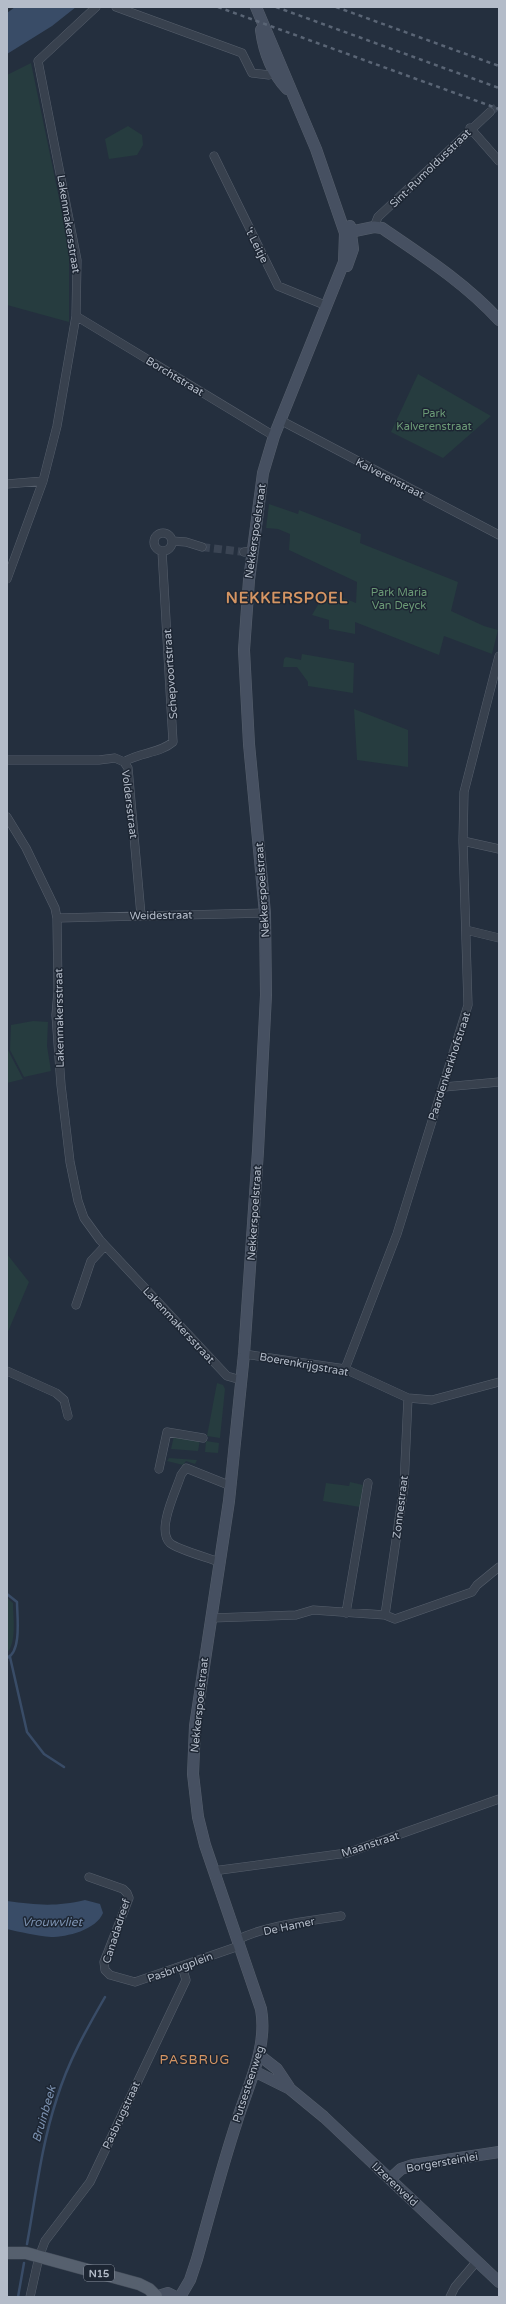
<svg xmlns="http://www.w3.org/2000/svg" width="506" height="2304" viewBox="0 0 506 2304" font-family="'Varela Round',sans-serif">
<rect width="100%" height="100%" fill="#242f3e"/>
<path fill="#263c3f" d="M31,63L69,246V322L7,305V75Z
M128,126L142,135L143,145L137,155L109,159L105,139Z
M418,374L491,416L443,458L391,432Z
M269,504L298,514L299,510L361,534L360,543L458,582L451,611L484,626L498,630L492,654L444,636L439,655L355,622V634L329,629V620L312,615L326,591L356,603L357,582L289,550L290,534L278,529L266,528Z
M302,654L354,663L353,693L308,686V682L297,667H283L284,659L286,657L301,660Z
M354,709L408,730V767L357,760Z
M33,1021L48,1022L47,1046L51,1071L24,1077L10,1050L11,1025Z
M7,1022L8,1050L23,1079L7,1083Z
M7,1254L29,1282L7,1334Z
M217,1383L223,1385L225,1389L220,1438L207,1436Z
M174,1436L200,1440L198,1451L171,1449Z
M206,1441L219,1443L218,1453L205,1452Z
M169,1458L197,1460L195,1464L186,1461L183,1465L167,1461Z
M350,1482L363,1485L360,1507L323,1501L326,1483L349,1486Z
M7,1598L13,1603C13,1617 17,1642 7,1653Z"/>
<path fill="#394c67" d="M15,7H76L52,26L7,54V13Z
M85,1900L100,1904L103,1913C96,1930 67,1937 51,1937C37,1936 20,1932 7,1929V1901C37,1905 55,1907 85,1900Z"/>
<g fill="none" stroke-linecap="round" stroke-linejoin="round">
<path stroke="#394c67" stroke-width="2.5" d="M7,1594L17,1602C17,1615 22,1652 7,1658
M10,1657L27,1732L44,1754L64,1767
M27,2244C36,2195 41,2146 57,2098C68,2062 86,2030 105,1997
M18,2297L24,2263"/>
<path stroke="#3a4453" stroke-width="8" stroke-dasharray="8 4" stroke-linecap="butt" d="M490,112L499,105
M202,547L244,552"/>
<g stroke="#565f6c" stroke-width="9">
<path id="street" d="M116,7L242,53L252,73L269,75L278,71
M470,128L499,161
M214,156L278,286L327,306
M374,227L378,217L490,112
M76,316L274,436
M280,420L499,535
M7,484L43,481
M154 542a9 9 0 1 1 18 0a9 9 0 1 1-18 0Z
M172,541L186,542L202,547
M244,552L252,551
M7,579L43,481L57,426L76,316L77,260L38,61L96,7
M7,760H99L115,758L124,762L128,768L141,915
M124,762C139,752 159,754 173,742L162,551
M7,817L26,848L55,908L57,918L58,991L56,1015L61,1085L70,1162L78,1201L84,1218L100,1240L227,1376L241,1380
M463,841L499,849
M57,918L265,913
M466,930L499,938
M444,1087L499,1082
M76,1305L91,1261L105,1246
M244,1354L345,1369L408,1398L432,1400L499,1382
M345,1369L397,1234L468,1005L463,841L464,792L499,656
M7,1371L56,1393L64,1400L68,1416
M159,1469L167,1432L203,1438
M219,1562C209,1558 176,1549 170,1543C156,1530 176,1491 181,1475L186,1468L231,1486
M346,1613L368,1483
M385,1615L404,1486L408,1398
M211,1618L296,1615L313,1610L385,1615L395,1619L472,1592L477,1585L499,1567
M213,1871L347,1853L499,1799
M89,1877L123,1889L127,1893L129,1898L104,1962L105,1970L110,1975L135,1982L239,1946
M237,1940C266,1925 309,1921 341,1916
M30,2297L39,2257L45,2241L90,2182L186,1980L182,1966
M450,2297L455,2287L477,2261"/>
</g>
<g stroke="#565f6c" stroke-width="12">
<path id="secondary" d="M261,30C264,53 271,72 287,89
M345,233L374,227L382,228C423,256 465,283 499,320
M347,266L353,249L350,226
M259,2055L277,2069L289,2087
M254,2071L290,2089L324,2117L499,2282
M390,2179L401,2169L413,2165L499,2152
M155,2297L168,2293L176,2297
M180,2297L190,2280L197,2259C210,2213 222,2166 237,2121C248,2085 268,2048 261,2009L205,1845L198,1817L193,1774L195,1726L229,1501L244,1354L258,1151L266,995L265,913L249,744L244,650L249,580L263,473L274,436L344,262L345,233L316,149L256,7"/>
</g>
<g stroke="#414a57" stroke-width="13">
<path id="primary" d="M7,2253H26L139,2284L149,2289L156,2296"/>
</g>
<use href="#street" stroke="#38414e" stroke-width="8"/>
<use href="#secondary" stroke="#465061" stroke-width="11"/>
<use href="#primary" stroke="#56606e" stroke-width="12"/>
<path stroke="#5a6575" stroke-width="2.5" stroke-dasharray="4 4" stroke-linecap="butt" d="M218,7L499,109
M276,7L499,88
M336,7L499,66"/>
</g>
<g text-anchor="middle" stroke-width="3" stroke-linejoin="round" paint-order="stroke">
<rect fill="#1d2633" stroke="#878f9c" stroke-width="1" x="84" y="2265" width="30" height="16" rx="3"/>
<g font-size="10" font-weight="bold" fill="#b4bcc9">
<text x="99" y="2277">N15</text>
</g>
<g font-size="11" fill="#b4bcc9" stroke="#1d2633">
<text transform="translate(430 168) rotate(-44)" y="4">Sint-Rumoldusstraat</text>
<text transform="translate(69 224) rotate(81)" y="4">Lakenmakersstraat</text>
<text transform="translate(257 245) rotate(63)" y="4">'t Leitje</text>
<text transform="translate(175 376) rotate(31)" y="4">Borchtstraat</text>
<text transform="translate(390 478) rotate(27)" y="4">Kalverenstraat</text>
<text transform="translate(255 531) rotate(-82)" y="4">Nekkerspoelstraat</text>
<text transform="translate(170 674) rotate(-94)" y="4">Schepvoortstraat</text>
<text transform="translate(130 804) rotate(83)" y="4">Voldersstraat</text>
<text transform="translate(262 890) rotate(-94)" y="4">Nekkerspoelstraat</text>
<text transform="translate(161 915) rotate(-1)" y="4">Weidestraat</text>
<text transform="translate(59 1018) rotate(-91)" y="4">Lakenmakersstraat</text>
<text transform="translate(449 1066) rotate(-72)" y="4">Paardenkerkhofstraat</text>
<text transform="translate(254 1213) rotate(-86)" y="4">Nekkerspoelstraat</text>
<text transform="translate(179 1325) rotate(47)" y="4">Lakenmakersstraat</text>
<text transform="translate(304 1364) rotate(10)" y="4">Boerenkrijgstraat</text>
<text transform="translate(400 1507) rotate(-83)" y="4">Zonnestraat</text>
<text transform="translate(199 1705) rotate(-84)" y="4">Nekkerspoelstraat</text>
<text transform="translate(370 1844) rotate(-18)" y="4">Maanstraat</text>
<text transform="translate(289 1926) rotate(-12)" y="4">De Hamer</text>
<text transform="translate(116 1931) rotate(-72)" y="4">Canadadreef</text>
<text transform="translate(180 1967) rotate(-20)" y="4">Pasbrugplein</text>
<text transform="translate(248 2084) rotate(-72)" y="4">Putsesteenweg</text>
<text transform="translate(121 2115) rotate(-65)" y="4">Pasbrugstraat</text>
<text transform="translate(442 2162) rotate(-10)" y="4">Borgersteinlei</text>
<text transform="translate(395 2184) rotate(43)" y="4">IJzerenveld</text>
</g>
<g font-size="11" fill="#6b9a76" stroke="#1d2633">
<text x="434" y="417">Park<tspan x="434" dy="13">Kalverenstraat</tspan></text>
<text x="399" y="596">Park Maria<tspan x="399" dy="13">Van Deyck</tspan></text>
</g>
<g font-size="12" font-style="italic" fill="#7c92b1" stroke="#1d2633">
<text x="52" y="1926">Vrouwvliet</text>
<text transform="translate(44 2114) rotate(-74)" y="4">Bruinbeek</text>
</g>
<g font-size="13" letter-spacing="1" fill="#d59563" stroke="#1d2633">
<text x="195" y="2064">PASBRUG</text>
</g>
<g font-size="15" font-weight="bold" letter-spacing="1" fill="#d59563" stroke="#1d2633">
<text x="287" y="603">NEKKERSPOEL</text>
</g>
</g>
<rect width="506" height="2304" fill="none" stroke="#b4bcc9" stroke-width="16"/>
</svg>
